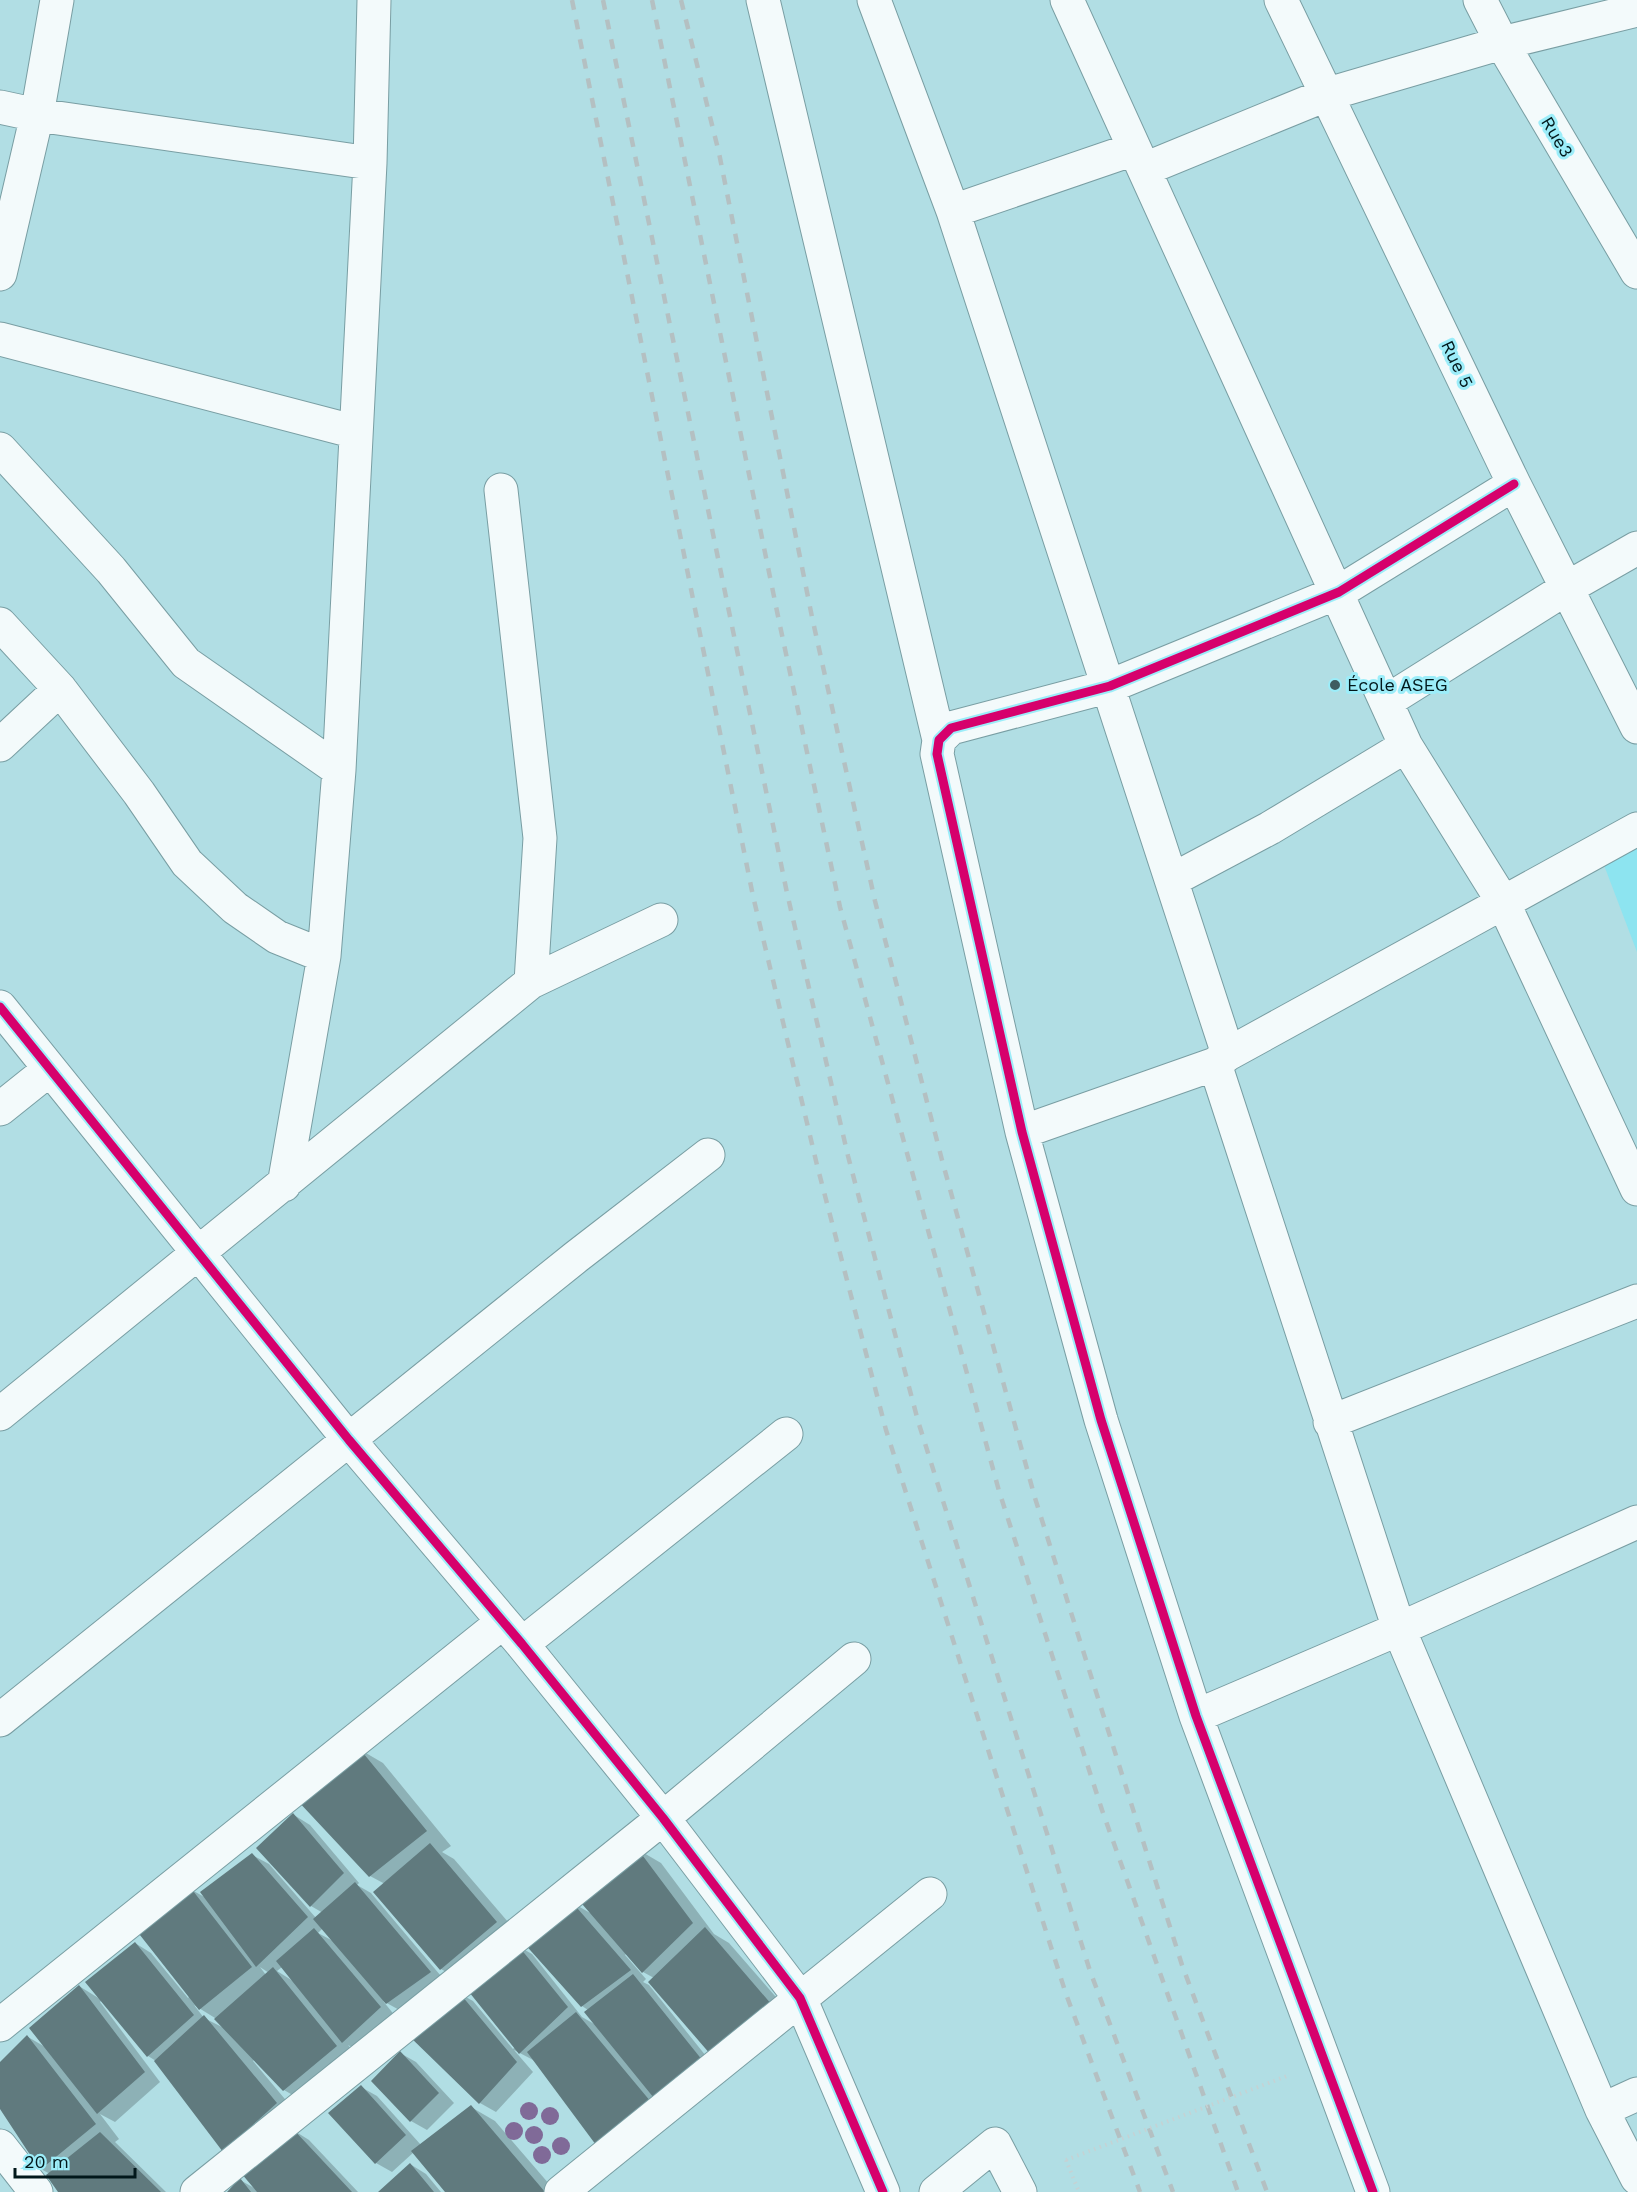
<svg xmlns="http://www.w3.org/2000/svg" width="1637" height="2192" viewBox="0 0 1637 2192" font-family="'Work Sans',sans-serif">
<rect width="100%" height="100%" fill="#b1dee4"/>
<path fill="#8de4f0" d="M1637,836V952L1599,852Z"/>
<path fill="#0003" fill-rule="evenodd" d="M359,1749L383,1763L451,1846L442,1852L454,1859L520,1936L465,1983L441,1969L385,1884L370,1876Z
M294,1815L310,1825L359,1883L357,1885L371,1893L446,1982L403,2012L383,2001L396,2017L359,2051L348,2045L361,2061L308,2104L284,2090L255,2059L253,2061L300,2117L248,2165L156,2061L148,2056L102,2000L100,2002L160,2082L115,2122L100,2114L119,2139L115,2142L166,2192H60L50,2174L41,2169L0,2106V2064L28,2037L47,2048L79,1986L100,1999L135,1943L151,1953L188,1998L190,1996V1889L208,1899L252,1855L269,1864L316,1918L323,1913L311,1906L259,1848ZM323,1928L335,1942L318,1933ZM260,1967L269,1973L266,1975ZM282,1967L293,1981L277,1971ZM194,2005L215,2018L226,2029L204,2018Z
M637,1849L661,1863L714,1934L729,1943L795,2019L654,1978L643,1972L627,1953L625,1955L646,1979L643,1982L649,1985L722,2076L675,2111L537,2062L514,2050L533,2072L496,2112L480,2103L457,1992L473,2001L513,2049L515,2047L516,1945L532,1954L582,2017L596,2025L588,2010L582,2006L571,1902L592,1914Z
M400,2053L416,2062L454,2103L427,2130L411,2121Z
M361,2087L377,2096L421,2145L471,2107L495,2121L556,2192H447L414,2152L392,2172L376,2163Z
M293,2130L309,2140L358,2192H229L240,2180L256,2189Z
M410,2164L426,2174L441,2192H380Z"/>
<path fill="#607a7e" d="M359,1748L427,1831L369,1877L296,1799Z
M293,1813L344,1873L310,1907L256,1848Z
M430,1843L497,1922L440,1970L373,1892Z
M637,1848L693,1923L642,1973L576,1897Z
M252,1853L308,1917L256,1967L200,1892Z
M355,1882L431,1972L386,2004L313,1919Z
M190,1887L252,1967L199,2010L136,1930Z
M571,1901L631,1970L581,2007L522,1941Z
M705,1927L772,2005L711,2055L648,1982Z
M314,1928L381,2007L342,2043L276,1961Z
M135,1942L194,2015L147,2057L85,1982Z
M516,1943L568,2007L519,2054L465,1987Z
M273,1967L337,2046L283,2091L214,2019Z
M633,1974L707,2066L658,2103L584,2012Z
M79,1985L145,2072L97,2114L29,2028Z
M457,1990L517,2062L479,2104L407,2034Z
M576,2012L651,2102L596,2145L527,2052Z
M204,2015L277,2103L223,2152L154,2061Z
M27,2035L96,2124L40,2170L0,2109V2062Z
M400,2051L439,2093L410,2122L371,2081Z
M361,2085L406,2135L375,2164L328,2113Z
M471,2105L545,2192H445L411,2151Z
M293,2129L352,2192H257L241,2173Z
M100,2132L161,2192H58L46,2175Z
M410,2163L434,2192H378Z
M240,2178L251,2192H227Z"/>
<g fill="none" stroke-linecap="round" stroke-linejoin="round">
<g stroke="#799ea3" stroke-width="35">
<path id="street" d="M763,0L939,740
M874,0L953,211L1228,1054
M1067,0L1406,746L1503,902L1637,1189
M1281,0L1514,484L1637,727
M1480,0L1502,43L1637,272
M0,107L37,115L370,163
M1145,169L1328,94L1502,43L1637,10
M953,211L1134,149
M0,274L37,115L57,0
M0,339L356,432
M0,449L111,570L186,663L339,770
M501,490L540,838L531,982
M0,624L60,689L139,793L187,863L235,908L277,937L324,956
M1387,701L1567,588L1637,548
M0,745L60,689
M1172,880L1270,828L1406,746
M0,1007L349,1440L522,1644L663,1818L800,1998L883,2192
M1215,1064L1399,1629L1602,2110L1637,2178
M0,1109L50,1069
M1022,1132L1215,1064L1228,1054L1637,829
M284,1185L324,956L339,770L370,163L374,0
M0,1414L531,982L661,920
M1330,1422L1637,1301
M522,1644L786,1434
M1196,1716L1399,1629L1637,1522
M0,1720L576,1257L708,1155
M0,2025L503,1622
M1602,2110L1637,2094
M0,2146L36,2192
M197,2192L663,1818L854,1659
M561,2192L930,1894
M936,2192L995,2144L1020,2192
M1373,2192L1196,1716L1101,1420L1022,1132L937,754L939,740L951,728L1110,686L1339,592L1514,484"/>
</g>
<path stroke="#c5d2d4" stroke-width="4" stroke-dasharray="1.5 4.5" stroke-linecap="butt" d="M1066,2160L1079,2192"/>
<use href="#street" stroke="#f3fafb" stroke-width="33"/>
<path stroke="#b4c0c2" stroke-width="4.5" stroke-dasharray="10 10" stroke-linecap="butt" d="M572,0L753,896L817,1165L886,1430L1066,1994L1140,2192
M603,0L787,893L848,1156L918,1421L1090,1971L1173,2192
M652,0L779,621L840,907L999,1491L1102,1810L1238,2192
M681,0L719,153L812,617L875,901L942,1160L1035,1498L1182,1965L1267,2192"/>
<path stroke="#c5d2d4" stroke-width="4" stroke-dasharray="1.5 4.5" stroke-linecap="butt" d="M1066,2160L1287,2076"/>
<g stroke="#9cedf9" stroke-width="13">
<path id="cycleway" d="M0,1007L349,1440L522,1644L663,1818L800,1998L883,2192
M1373,2192L1196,1716L1101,1420L1022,1132L937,754L939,740L951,728L1110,686L1339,592L1514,484"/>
</g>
<use href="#cycleway" stroke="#d6006c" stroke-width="9"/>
</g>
<g fill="#806a98">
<circle cx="529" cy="2111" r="9"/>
<circle cx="550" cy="2116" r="9"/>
<circle cx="514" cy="2131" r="9"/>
<circle cx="534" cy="2135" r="9"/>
<circle cx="561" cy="2146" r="9"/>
<circle cx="542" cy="2155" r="9"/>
</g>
<circle fill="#3f5d61" stroke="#9cedf9" stroke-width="2" cx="1335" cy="685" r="6"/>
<g text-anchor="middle" stroke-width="6" stroke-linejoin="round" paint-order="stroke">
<g font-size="18" fill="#02181b" stroke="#9cedf9">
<text transform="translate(1557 137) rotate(59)" y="6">Rue3</text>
<text transform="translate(1457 364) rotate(64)" y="6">Rue 5</text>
</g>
<g font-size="18" fill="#02181b" stroke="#9cedf9" text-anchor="start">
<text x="1347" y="691">École ASEG</text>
</g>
</g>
<path d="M15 2168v9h120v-9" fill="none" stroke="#02181b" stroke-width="3"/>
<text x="24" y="2168" font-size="18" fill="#02181b" stroke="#9cedf9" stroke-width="4.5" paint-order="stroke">20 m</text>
</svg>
